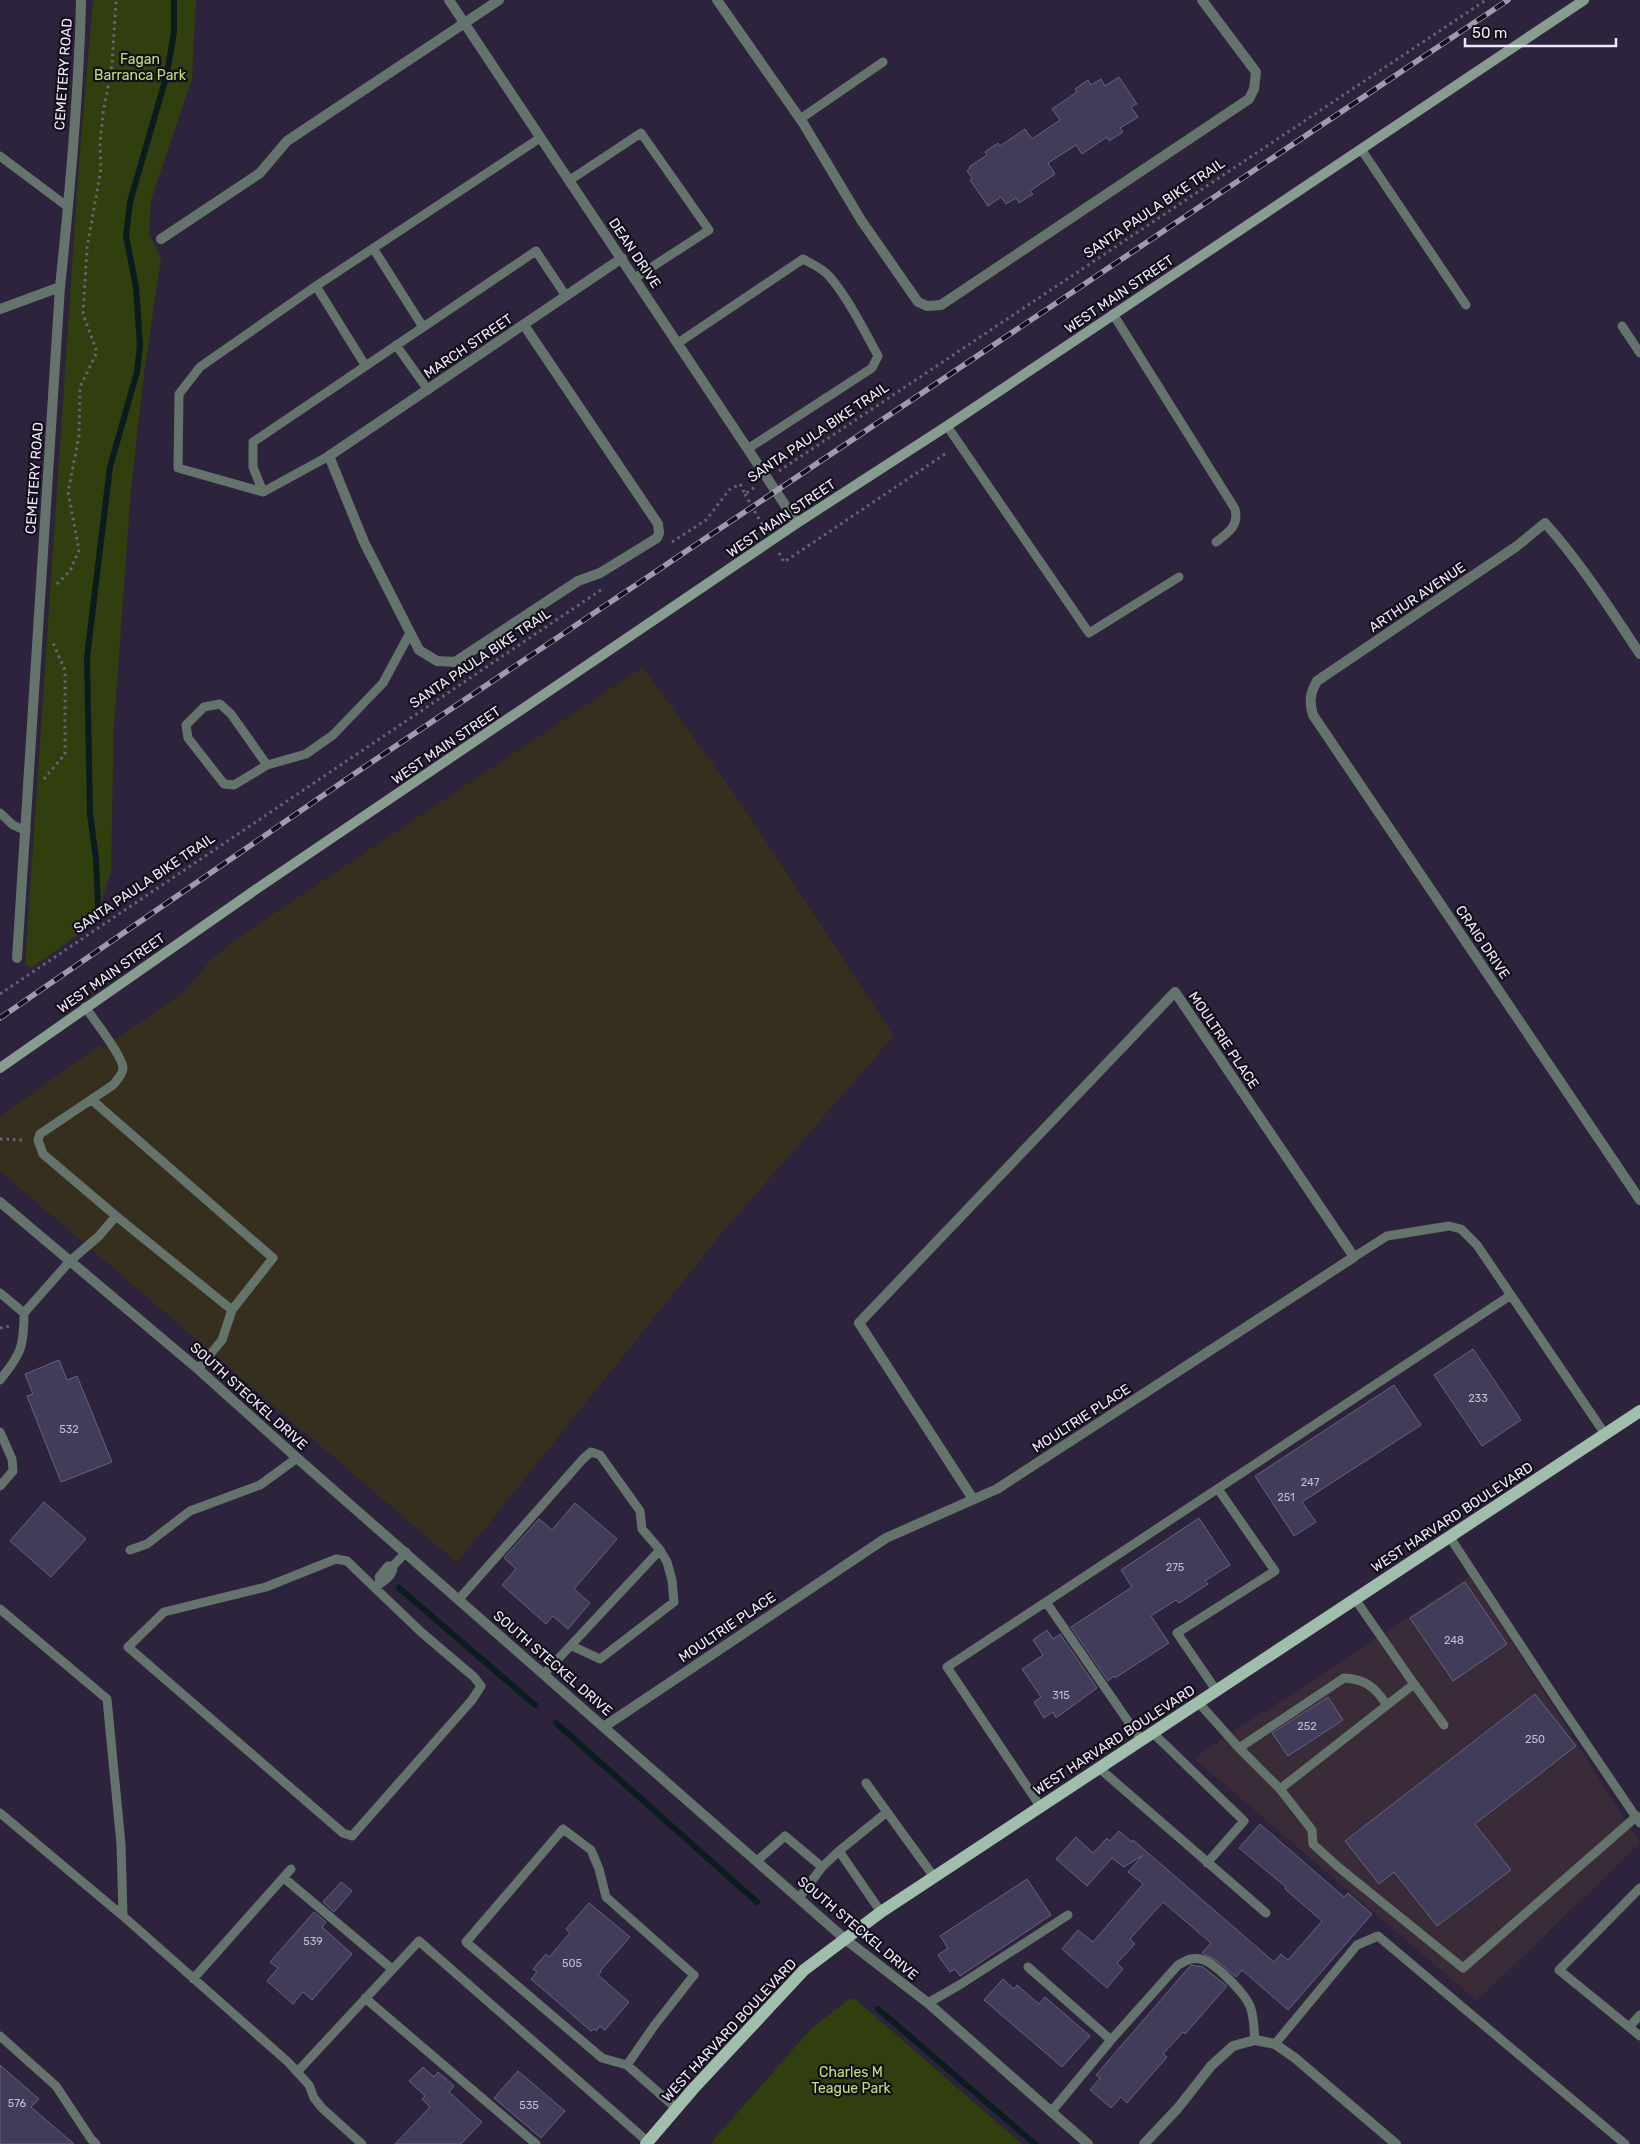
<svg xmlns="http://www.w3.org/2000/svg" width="1640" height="2144" viewBox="0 0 1640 2144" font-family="Rubik,sans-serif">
<rect width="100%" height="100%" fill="#2d233c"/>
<path fill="#392b37" d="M1470,1576L1640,1843L1477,2001L1194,1758Z"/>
<path fill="#362f1e" d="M643,667L739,801L894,1036L726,1228L457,1563L0,1171V1116L99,1046L103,1048L184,992L210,961L233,941Z"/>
<path fill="#313e0d" d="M93,0H196L192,79L151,200L149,234L161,258L144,374L131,490L114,725L111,872L102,899L103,917L31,968L25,965L79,163Z
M854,1998L1022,2144H710L810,2030L846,2001Z"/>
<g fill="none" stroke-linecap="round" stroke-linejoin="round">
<path stroke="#0c1c1e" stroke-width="6" d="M98,905L96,859L90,814L87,657L110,467L137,372L140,345L136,287L126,236L130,202L167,74L174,32V0
M399,1588L535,1705
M556,1723L757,1902
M878,2009L1035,2144"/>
</g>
<path fill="#413c59" stroke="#666281" d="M1119,77L1137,104L1131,107L1138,117L1120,128L1123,132L1109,141L1107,137L1082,154L1076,145L1048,163L1055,174L1030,191L1033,194L1019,203L1016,198L1006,204L1001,197L988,206L970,180L972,178L967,171L970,168L969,167L987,155L985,152L998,143L1000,146L1025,129L1032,139L1060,120L1052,109L1077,92L1075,89L1088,80L1091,85L1101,79L1105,86Z
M1473,1349L1521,1420L1482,1446L1434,1375Z
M59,1360L67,1380L77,1376L112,1462L61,1482L27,1396L33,1394L25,1374Z
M1394,1385L1421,1425L1302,1502L1316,1522L1294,1536L1255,1476Z
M44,1502L86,1539L51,1577L10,1541Z
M575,1503L617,1539L574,1589L590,1603L568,1629L553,1616L546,1624L502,1585L516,1569L504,1558L539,1519L552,1530Z
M1199,1518L1230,1565L1205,1581L1208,1584L1179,1603L1176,1600L1151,1616L1169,1643L1115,1678L1114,1676L1108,1681L1071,1627L1132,1587L1121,1570Z
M1465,1582L1507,1644L1453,1681L1410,1618Z
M1047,1630L1053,1639L1060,1634L1097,1688L1056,1718L1053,1712L1044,1718L1034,1702L1041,1697L1022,1669L1043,1655L1033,1640Z
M1535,1694L1576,1746L1475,1824L1511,1870L1437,1926L1394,1872L1379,1884L1345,1841Z
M1328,1697L1343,1720L1288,1756L1272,1733Z
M1260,1824L1344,1897L1348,1893L1372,1914L1288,2010L1242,1970L1236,1977L1217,1961L1202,1953L1211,1943L1163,1902L1130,1939L1135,1944L1117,1963L1123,1969L1107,1988L1062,1949L1078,1930L1093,1942L1143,1884L1128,1872L1143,1855L1124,1867L1112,1858L1087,1886L1056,1859L1076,1837L1093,1853L1107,1838L1110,1841L1119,1831L1132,1842L1133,1840L1274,1962L1281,1954L1288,1960L1322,1921L1285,1889L1286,1887L1239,1848Z
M1027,1879L1051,1915L960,1976L955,1969L950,1972L938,1955L948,1948L940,1936Z
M341,1882L352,1891L334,1912L323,1902Z
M589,1903L630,1937L600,1971L601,1972L598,1975L629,2002L605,2030L600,2026L596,2031L594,2029L591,2031L531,1979L537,1972L533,1969L546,1954L549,1957L570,1933L566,1929Z
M314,1912L326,1922L322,1927L352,1954L312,2000L303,1992L293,2004L267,1981L278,1968L270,1962Z
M1191,1965L1203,1967L1227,1986L1185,2034L1183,2032L1163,2054L1167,2057L1127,2103L1121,2097L1111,2108L1090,2090L1100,2078L1096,2075Z
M1003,1979L1014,1989L1017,1985L1039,2004L1045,1997L1090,2036L1062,2067L984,2000Z
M0,2065L39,2099L31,2107L74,2144H0Z
M423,2067L434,2077L438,2072L454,2086L449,2092L482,2122L461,2144H395L430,2107L422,2099L425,2096L409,2081Z
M518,2071L565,2111L541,2138L494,2098Z"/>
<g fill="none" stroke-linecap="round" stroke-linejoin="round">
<path stroke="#6a6278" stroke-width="3" stroke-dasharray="2.5 4" stroke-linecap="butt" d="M779,471L1486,0
M745,494L764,528
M672,542L706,520L729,490L740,484L745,494L755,487
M779,553L784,562L948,452
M57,584L70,571L79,550L68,492L79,436L80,387L97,352L83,314L87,248L101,169L100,145L103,113L112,65L116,0
M44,779L65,754V670L53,643
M0,994L601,590
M0,1139L24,1140
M0,1328L11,1326"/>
<path stroke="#64736b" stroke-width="9" d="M800,119L883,62
M1361,149L1466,305
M0,156L68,207
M570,180L641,133L709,230L635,278
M373,248L423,327
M316,286L365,365
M1113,314L1235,509C1239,526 1229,532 1216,542
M1622,326L1640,353
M678,343L803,259C812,264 822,268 829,276C847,296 865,332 878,356L872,368L749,448
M396,345L428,390
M947,426L1089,633L1179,577
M329,456L263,492L178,468L179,394L200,367L316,286L540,138
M263,492L253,467V442L536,251L566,296
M267,765L231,714L220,704L204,707L186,725L188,738L224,784L234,785L267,765L306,754L333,735L383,683L410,633
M0,813L13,825L26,831
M85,1007C93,1018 123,1057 123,1068C123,1074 117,1080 113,1085L40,1134L38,1140L43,1154L116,1216
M92,1100L273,1258L232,1310
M1354,1257L1387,1236L1449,1226L1461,1229L1477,1245L1605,1434
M0,1293L24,1313L70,1261L99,1236L116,1216L232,1310L222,1340L198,1369
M0,1380C21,1354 24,1347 24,1313
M0,1432L12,1459L13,1471L0,1486
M1449,1536L1558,1702L1640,1823
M130,1550L147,1544L190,1511L260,1485L297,1458
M380,1583L379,1577L388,1566H393L406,1552
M375,1588L421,1632L474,1677L481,1686L472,1700L352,1836L343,1833L128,1647L164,1612L266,1587L336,1559L347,1561L375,1588C382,1581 393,1578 393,1566
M459,1599L583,1459L591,1452L600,1455L640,1511L642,1529L660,1550L667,1562L672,1580L674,1602L600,1659L572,1646
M1355,1599L1414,1684L1444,1725
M1046,1602L1511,1295
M0,1609L107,1699L121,1844L123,1916
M544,1674L660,1550
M1216,1690L1177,1633L1275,1571L1218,1489
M1198,1702L1239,1748L1280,1789L1312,1830L1313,1844L1337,1866L1463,1968L1637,1816
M1152,1732L1244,1821L1207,1863
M1239,1748L1344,1678C1365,1679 1375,1687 1386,1704
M1099,1768L1266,1913
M866,1783L934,1877
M1280,1789L1414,1684
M1040,1806L947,1667L1046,1602L1141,1740
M0,1813L123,1916L288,2062L309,2085L314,2098L322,2108L362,2144
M757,1861L785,1836L822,1867
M284,1878L392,1969
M799,1898L822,1867L839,1851
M881,1912L839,1851L887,1812
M1028,1967L1111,2040
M193,1979L291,1869
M365,1998L536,2144
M928,2003L961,1984L1068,1915
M1640,2015L1629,2027L1640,2036
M1629,2027L1559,1970L1640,1888
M0,2036L56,2086L91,2139L96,2144
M1275,2044L1357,1945L1378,1936L1625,2144
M627,2065L654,2026L694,1975L606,1897L599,1869L591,1850L563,1829L466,1942L602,2058L627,2065L676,2108
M298,2071L419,1941L648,2142
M1051,2112L1111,2040L1178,1965C1186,1961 1191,1957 1200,1959C1214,1961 1247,1995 1251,2009C1254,2019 1254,2030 1255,2040"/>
<path stroke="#64736b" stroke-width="10" d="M449,0L797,523
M717,0L803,123L861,220L918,302L927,306L941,305L1249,99L1254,89L1256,72L1202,0
M161,239L260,173L287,141L499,0
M0,309L60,287
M524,325L658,524L659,533L657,538L600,573L578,581L455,662L437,661L419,650L364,542L329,456L622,258
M1640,654C1610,609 1581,563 1545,523L1517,546L1317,681C1310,693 1309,702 1313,715L1640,1200
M17,958L60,287C70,192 79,96 81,0
M0,1202L198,1369L297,1458L845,1939L928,2003L1088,2144
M605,1726L886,1538L997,1489L1354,1257L1175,992L859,1323L973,1499
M1144,2144L1178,2108L1211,2066L1233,2046L1255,2040L1275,2044L1295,2058L1396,2144"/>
<path stroke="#869d90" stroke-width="10" d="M0,1068L255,890L797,523L947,426L1584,0"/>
<path stroke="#a0beac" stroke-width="12" d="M646,2144L693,2089L804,1970L881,1912L1640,1411"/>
<g stroke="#a19aae" stroke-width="5.5">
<path id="rail" d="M0,1018L357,772L1508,0"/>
</g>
<use href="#rail" stroke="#130f1a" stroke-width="4" stroke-dasharray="11" stroke-linecap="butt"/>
</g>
<g text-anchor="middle" stroke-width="4.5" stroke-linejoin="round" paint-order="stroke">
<g font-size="11" fill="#c3bdd1">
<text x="1478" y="1402">233</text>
<text x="69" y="1433">532</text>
<text x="1310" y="1486">247</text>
<text x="1286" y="1501">251</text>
<text x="1175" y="1571">275</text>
<text x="1454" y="1644">248</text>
<text x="1061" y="1699">315</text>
<text x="1307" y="1730">252</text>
<text x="1535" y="1743">250</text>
<text x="313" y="1945">539</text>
<text x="572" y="1967">505</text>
<text x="17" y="2107">576</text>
<text x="529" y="2109">535</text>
</g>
<g font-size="14" fill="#bfe076" stroke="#130f1a">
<text x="140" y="64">Fagan<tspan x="140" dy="16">Barranca Park</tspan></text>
<text x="851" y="2077">Charles M<tspan x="851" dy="16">Teague Park</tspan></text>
</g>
<g font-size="14" fill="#eee8f9" stroke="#130f1a">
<text transform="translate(63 74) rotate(-86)" y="5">CEMETERY ROAD</text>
<text transform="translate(1154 208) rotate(-34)" y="5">SANTA PAULA BIKE TRAIL</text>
<text transform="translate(635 253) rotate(56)" y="5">DEAN DRIVE</text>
<text transform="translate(1119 294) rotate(-34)" y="5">WEST MAIN STREET</text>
<text transform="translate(468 346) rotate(-34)" y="5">MARCH STREET</text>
<text transform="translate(818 432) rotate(-34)" y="5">SANTA PAULA BIKE TRAIL</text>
<text transform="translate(34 478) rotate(-86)" y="5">CEMETERY ROAD</text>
<text transform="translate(781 518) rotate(-34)" y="5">WEST MAIN STREET</text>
<text transform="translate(1417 597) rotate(-34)" y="5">ARTHUR AVENUE</text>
<text transform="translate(480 658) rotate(-34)" y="5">SANTA PAULA BIKE TRAIL</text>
<text transform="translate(446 745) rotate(-34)" y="5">WEST MAIN STREET</text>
<text transform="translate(144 883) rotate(-34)" y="5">SANTA PAULA BIKE TRAIL</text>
<text transform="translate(1483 942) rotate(56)" y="5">CRAIG DRIVE</text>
<text transform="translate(111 973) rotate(-35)" y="5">WEST MAIN STREET</text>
<text transform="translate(1224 1040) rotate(56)" y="5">MOULTRIE PLACE</text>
<text transform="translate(249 1396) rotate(42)" y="5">SOUTH STECKEL DRIVE</text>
<text transform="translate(1081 1418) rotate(-33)" y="5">MOULTRIE PLACE</text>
<text transform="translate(1452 1517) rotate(-33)" y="5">WEST HARVARD BOULEVARD</text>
<text transform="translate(727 1627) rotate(-34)" y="5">MOULTRIE PLACE</text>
<text transform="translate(553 1663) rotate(41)" y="5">SOUTH STECKEL DRIVE</text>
<text transform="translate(1114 1740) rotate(-33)" y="5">WEST HARVARD BOULEVARD</text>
<text transform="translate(858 1928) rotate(40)" y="5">SOUTH STECKEL DRIVE</text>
<text transform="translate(729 2030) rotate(-47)" y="5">WEST HARVARD BOULEVARD</text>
</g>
</g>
<path d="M1465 38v8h151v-8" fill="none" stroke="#eee8f9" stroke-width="2.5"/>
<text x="1472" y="38" font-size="15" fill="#eee8f9" stroke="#130f1a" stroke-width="4" paint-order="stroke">50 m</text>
</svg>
